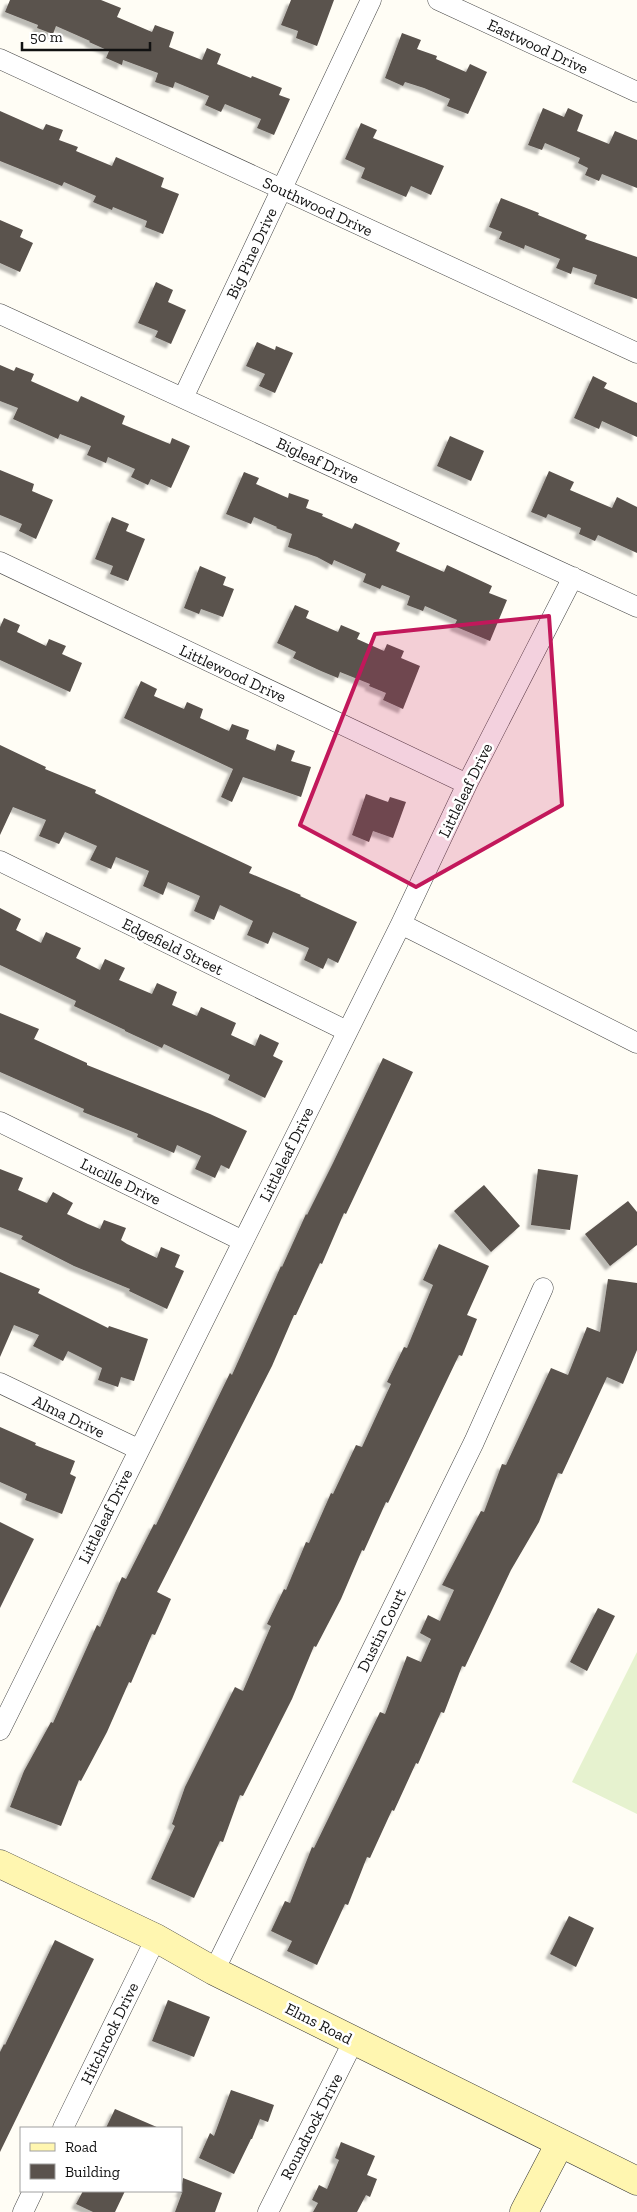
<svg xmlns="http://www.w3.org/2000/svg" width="637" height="2212" viewBox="0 0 637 2212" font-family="'Zilla Slab',serif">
<defs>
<filter id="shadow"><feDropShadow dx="-4.5" dy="4.5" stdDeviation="1" flood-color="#0004"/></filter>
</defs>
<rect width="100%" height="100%" fill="#fffdf5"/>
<path fill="#e6f2cf" d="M637,1652V1814L572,1782Z"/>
<path fill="#5a524d" filter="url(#shadow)" d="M10,0H101L121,8L117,17L152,32L155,25L174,32L169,47L202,60L207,48L221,54L217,64L251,78L252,76L282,88L279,95L290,99L274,135L257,128L261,119L225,104L221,112L205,105L209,96L175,82L173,88L155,82L158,73L123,60L122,65L106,58L109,51L89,42L90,41L56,26L53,34L37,28L38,25L5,12Z
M291,0H334L317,46L296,38L298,31L281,25Z
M402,33L421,40L417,49L437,56L436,59L466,72L470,64L487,72L468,114L447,106L450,99L424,88L405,82L403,86L385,78Z
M543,108L564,117L568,108L583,115L577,131L609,144L615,131L637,140V188L602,174L599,181L585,175L588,168L578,163L580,158L545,143L542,150L528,145Z
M0,111L43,130L46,124L63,130L59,140L78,147L76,151L112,166L116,157L164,178L161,187L179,194L163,234L145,227L147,221L113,207L112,210L93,202L96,196L64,182L62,186L0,161Z
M361,123L377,130L373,138L444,166L431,195L411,186L406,197L361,178L365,168L345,159Z
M501,198L539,213L538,215L587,235L585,239L637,257V299L594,284L597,275L573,267L571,274L556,268L560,259L525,245L524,249L499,239L502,232L489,227Z
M0,220L23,230L20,237L33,243L20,272L0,263Z
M156,282L173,290L168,302L186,310L171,344L155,337L158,331L138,323Z
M257,342L275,350L276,346L293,353L275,393L259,386L265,374L246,366Z
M0,365L14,371L16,367L34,374L31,381L78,402L81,396L125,416L122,424L170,444L172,438L190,446L171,488L151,479L148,485L131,477L135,469L108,457L106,463L87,455L91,446L60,434L58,439L13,419L18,408L0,401Z
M593,376L607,383L604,388L637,403V437L602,421L599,429L574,418Z
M450,436L484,451L471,481L437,466Z
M0,470L34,484L32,491L53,500L36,539L19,531L22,524L0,515Z
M549,471L574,482L570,490L612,508L617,497L637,507V553L598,535L595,541L579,534L581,528L548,514L546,518L531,512Z
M244,472L259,478L256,484L288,498L289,493L309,500L306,508L323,514L322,516L352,529L355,523L400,543L396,551L444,572L447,565L492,586L489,593L507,600L490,641L454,626L457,620L425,606L423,611L407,605L410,596L382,585L380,589L363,582L366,574L334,560L332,565L317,557L288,547L292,534L276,528L277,527L254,517L251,524L226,514Z
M112,517L129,524L126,531L145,539L128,581L110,574L113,566L95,559Z
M200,566L226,577L223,585L234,589L223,617L201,609L199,614L184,608Z
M295,605L309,611L306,618L338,632L341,625L360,633L357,639L384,651L387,644L404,651L401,658L420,666L403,709L383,700L386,693L369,686L370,684L340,672L338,678L321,671L293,658L296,652L277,643Z
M4,618L20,625L17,632L46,646L49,639L66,646L62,654L82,663L70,692L0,660V627Z
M141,681L157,689L154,696L184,709L187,702L203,709L200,718L229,731L232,724L249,730L246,739L275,751L277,744L295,751L291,761L311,767L301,797L243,777L232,802L221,797L233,769L124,718Z
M0,745L46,767L45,769L96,790L95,793L252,867L249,873L301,895L300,896L357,922L338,963L328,958L323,969L304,960L309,948L273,932L268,944L247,935L253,921L220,905L214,920L194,911L200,896L168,882L163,895L143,886L149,871L116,857L111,869L90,860L97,846L65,832L59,844L39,836L46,820L13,807L0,835Z
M366,794L388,802L390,797L406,802L393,838L373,831L369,842L352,835Z
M0,908L21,919L16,930L41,943L46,932L81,948L76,958L100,970L105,959L125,968L119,980L152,994L157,983L177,992L172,1005L197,1016L201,1007L236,1023L231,1035L255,1046L260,1034L279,1043L273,1056L283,1061L265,1098L228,1080L230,1075L164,1044L162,1048L125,1031V1030L74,1006L76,1001L0,965Z
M0,1013L39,1029L34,1039L87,1063V1065L210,1114L247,1131L229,1169L221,1165L215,1178L195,1169L201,1156L177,1145L174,1153L137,1137L138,1134L83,1112L84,1109L0,1072Z
M383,1058L413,1072L346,1214L344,1213L322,1264L320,1263L296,1315H294L272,1366L157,1592L171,1599L155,1635L152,1634L131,1683L129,1682L107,1732L81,1781L79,1780L61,1826L10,1807L24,1771L51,1722L53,1723L97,1625L100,1627L122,1577L126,1579L154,1524L156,1525L230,1373L232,1375L281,1266L282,1267L306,1214L307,1215L333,1163Z
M0,1169L23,1178L18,1190L47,1203L53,1192L73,1203L67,1214L88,1224L100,1229L104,1220L126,1228L121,1240L127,1244L157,1258L161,1247L180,1255L175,1267L184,1271L167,1309L129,1291L130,1289L74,1266L21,1239L23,1236L0,1227Z
M538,1169L578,1175L570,1230L531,1225Z
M484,1185L520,1226L491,1252L454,1211Z
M628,1201L637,1212V1245L610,1266L585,1234Z
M439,1244L489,1266L467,1315L477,1319L462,1356L459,1355L388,1503L386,1502L364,1551L362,1550L341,1599L316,1647L314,1646L292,1699L243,1796L240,1795L223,1842L220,1841L194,1898L151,1879L175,1826L172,1824L185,1787L235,1687L243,1691L271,1626L267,1624L284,1589L286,1590L306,1542L309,1543L331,1493L333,1494L356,1445L362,1447L391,1384L387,1382L404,1347L407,1348L433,1285L423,1280Z
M0,1272L40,1289L38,1293L108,1328L109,1326L148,1339L134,1381L121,1377L118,1387L98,1380L102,1368L68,1351L63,1361L33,1346L39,1335L14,1325L0,1357Z
M608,1279L637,1283V1350L623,1384L607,1377L562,1474L558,1473L539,1522L511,1570L465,1667L462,1666L444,1713L441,1712L418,1764L416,1763L394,1811L392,1810L370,1858L367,1857L348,1905L345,1904L317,1965L287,1951L292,1941L271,1931L285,1901L290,1903L312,1847L314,1848L380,1712L385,1714L407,1656L421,1662L431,1639L420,1633L428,1615L440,1621L454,1590L442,1585L481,1511L484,1512L502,1464L506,1465L551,1368L568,1375L587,1327L600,1332Z
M0,1427L36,1443L35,1445L75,1461L70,1474L76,1477L62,1514L25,1500L27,1494L0,1482Z
M0,1522L34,1539L0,1608Z
M598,1608L615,1616L587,1671L570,1662Z
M569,1916L594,1928L576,1967L550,1954Z
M55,1940L94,1959L0,2152V2052L4,2044L5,2045Z
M168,2000L210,2017L194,2057L152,2041Z
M231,2090L274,2105L268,2122L260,2119L252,2139H251L234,2174L199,2158L210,2133L214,2136Z
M115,2109L159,2128H106Z
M341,2142L375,2156L367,2175L377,2179L370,2197L366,2195L357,2212H313L318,2203L312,2200L319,2185L327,2189L339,2160L335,2158Z
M183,2178L222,2193L215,2212H175L182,2193L178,2191H181Z
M83,2191H125L115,2212H93L76,2204Z"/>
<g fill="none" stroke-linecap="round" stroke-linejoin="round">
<g stroke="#444" stroke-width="21">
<path id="street" d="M438,0L637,92
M0,59L637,353
M0,314L637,607
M183,398L371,0
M0,562L467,784
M0,861L347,1031
M401,924L637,1043
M0,1122L243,1241
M0,1383L138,1449
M0,1730L401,924L467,784L573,577
M214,1971L474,1442L543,1288
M63,2128L156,1938
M23,2212L33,2191
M268,2212L354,2040"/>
</g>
<g stroke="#333" stroke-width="29">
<path id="secondary" d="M0,1864L156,1938L214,1971L637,2181
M524,2212L560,2143"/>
</g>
<use href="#street" stroke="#fff" stroke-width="20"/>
<use href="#secondary" stroke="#fff6b0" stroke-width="28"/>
</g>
<path fill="#c2185b" fill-opacity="0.2" stroke="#c2185b" stroke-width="4" stroke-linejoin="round" d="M549,616L562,805L416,887L300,825L375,634Z"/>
<g text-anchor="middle" stroke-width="5" stroke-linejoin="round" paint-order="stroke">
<g font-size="16" fill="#111" stroke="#fff">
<text transform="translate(538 46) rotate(25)" y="6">Eastwood Drive</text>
<text transform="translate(318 206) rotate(25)" y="6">Southwood Drive</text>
<text transform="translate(251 253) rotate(-65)" y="6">Big Pine Drive</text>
<text transform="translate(318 460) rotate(25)" y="6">Bigleaf Drive</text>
<text transform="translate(233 673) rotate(25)" y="6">Littlewood Drive</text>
<text transform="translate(465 790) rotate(-64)" y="6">Littleleaf Drive</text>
<text transform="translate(173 946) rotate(26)" y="6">Edgefield Street</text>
<text transform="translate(286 1154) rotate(-64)" y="6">Littleleaf Drive</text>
<text transform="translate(121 1181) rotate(26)" y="6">Lucille Drive</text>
<text transform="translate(69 1416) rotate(26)" y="6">Alma Drive</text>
<text transform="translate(105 1516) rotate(-64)" y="6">Littleleaf Drive</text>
<text transform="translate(381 1630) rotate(-64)" y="6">Dustin Court</text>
<text transform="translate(319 2023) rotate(27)" y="6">Elms Road</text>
<text transform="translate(109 2033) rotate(-64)" y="6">Hitchrock Drive</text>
<text transform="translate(311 2126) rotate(-63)" y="6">Roundrock Drive</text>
</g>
</g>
<rect x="20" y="2127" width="162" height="65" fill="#ffffff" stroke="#a0a0a0"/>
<rect x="30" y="2143" width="25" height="8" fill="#fff6b0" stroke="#a0a0a0"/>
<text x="65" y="2152" font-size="15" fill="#111111">Road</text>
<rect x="30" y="2164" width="25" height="15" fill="#5a524d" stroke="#a0a0a0"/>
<text x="65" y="2177" font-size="15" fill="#111111">Building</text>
<path d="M22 42v8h128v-8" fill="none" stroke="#111111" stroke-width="2.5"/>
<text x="30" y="42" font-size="15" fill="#111111" stroke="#ffffff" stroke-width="4" paint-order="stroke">50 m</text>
</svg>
